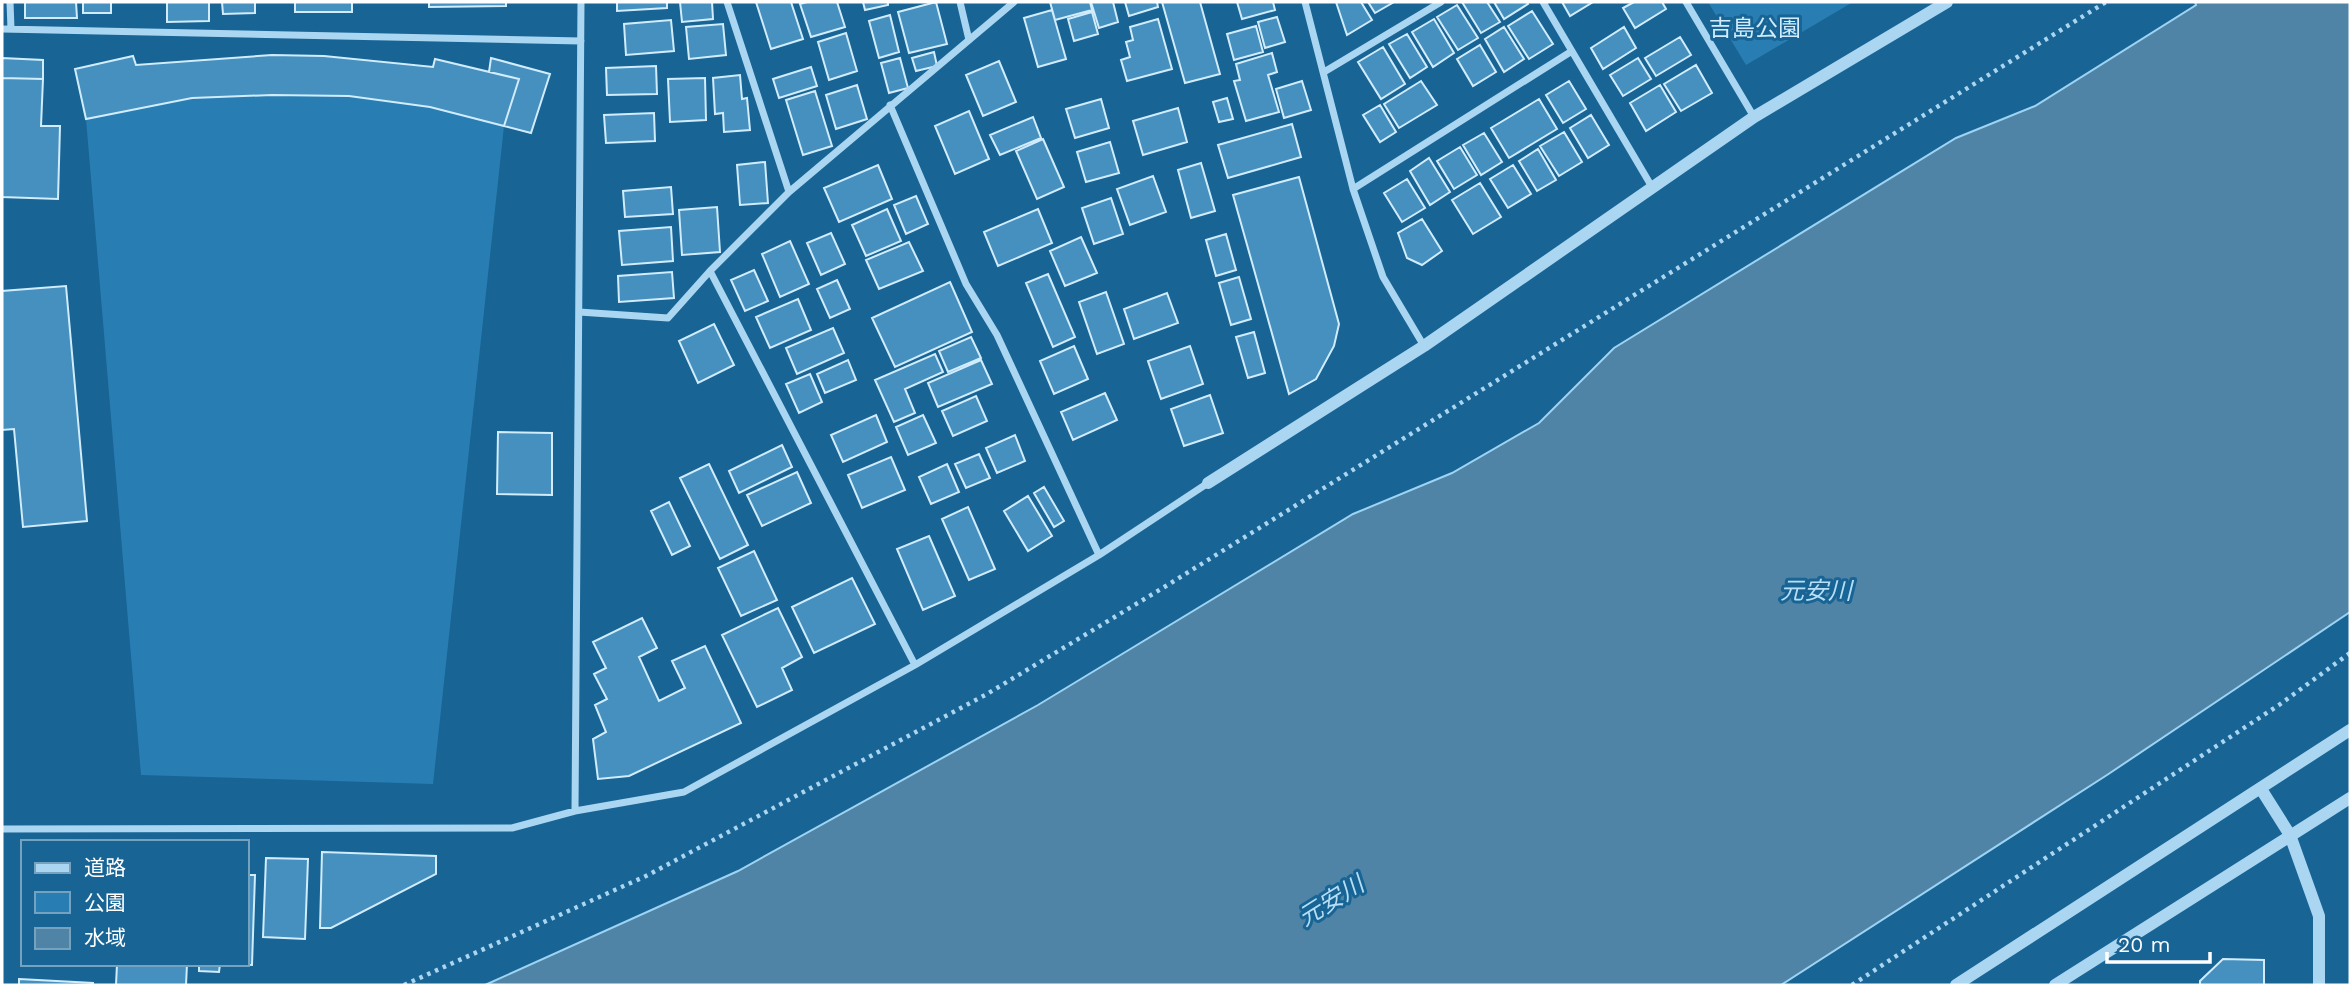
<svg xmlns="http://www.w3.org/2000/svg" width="2352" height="987" viewBox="0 0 2352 987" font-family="'Work Sans','Noto Sans JP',sans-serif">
<rect width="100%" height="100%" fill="#186495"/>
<path fill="#287eb2" d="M1708,2H1853L1746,65Z
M272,95L349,96L430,107L504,126L433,784L141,775L86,119L192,98Z"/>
<path fill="#5084a6" stroke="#9dd3f3" stroke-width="2" d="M2195,2H2350V612L2107,775L1781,985H485L738,871L1038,705L1353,514L1452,473L1539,423L1614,348L1956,138L2035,106L2196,5Z"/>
<path fill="#4590be" stroke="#d1ecfc" stroke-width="2" d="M25,2H76L77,18H25Z
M83,2H111V13H83Z
M167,2H209V21L167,22Z
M222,2H255V13L223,14Z
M295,2H352V12H295Z
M429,2H506V6L429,7Z
M617,2H667V8L617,11Z
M680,2H712L713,19L682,22Z
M756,2H791L803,39L771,49Z
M807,2H837L845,27L811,37L800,4Z
M863,2H888V5L865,10Z
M936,2L947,44L909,53L898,12Z
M1050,2H1090L1092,10L1055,20Z
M1091,2H1113L1118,22L1099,28Z
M1125,2H1157L1158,7L1129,16Z
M1162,2H1200L1220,74L1185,83Z
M1237,2H1273L1275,10L1242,19Z
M1336,2H1361L1372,20L1347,35Z
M1368,2H1394L1375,13Z
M1462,2H1487L1500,22L1481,33Z
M1494,2H1527L1528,4L1504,19Z
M1562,2H1593L1570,16Z
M1634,2H1662L1666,9L1635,28L1623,8Z
M1457,5L1478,38L1458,50L1437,17Z
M1052,10L1066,59L1038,67L1024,18Z
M1532,11L1553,44L1529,59L1508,26Z
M1092,12L1098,34L1074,41L1068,19Z
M890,15L899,52L879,58L869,21Z
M1277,17L1285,42L1265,48L1258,22Z
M1158,19L1172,69L1127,81L1121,60L1130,57L1126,42L1133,40L1130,27Z
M1434,19L1454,53L1433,67L1412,32Z
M671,20L674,51L626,55L624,24Z
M723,24L726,55L689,59L686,27Z
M1256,26L1263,52L1234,60L1227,34Z
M1504,27L1524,59L1504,72L1485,39Z
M1624,27L1636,48L1603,69L1591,48Z
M846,33L857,71L829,80L818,42Z
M1407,34L1427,67L1410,78L1389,44Z
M1680,37L1691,55L1656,76L1645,58Z
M1480,45L1496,72L1473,86L1457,59Z
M1383,47L1405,84L1381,99L1358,62Z
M934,52L937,66L916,71L912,58Z
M1272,53L1277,72L1268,75L1279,112L1246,121L1234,81L1240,80L1236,64Z
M272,55L324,56L433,67L435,59L519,79L504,126L430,107L349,96L272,95L192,98L86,119L75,69L133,56L136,65Z
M2,58L43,60V79L2,78Z
M491,58L550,74L531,133L504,126L519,79L489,72Z
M900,58L908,88L889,93L881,63Z
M1638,58L1651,79L1623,96L1610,75Z
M999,61L1016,102L983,116L966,75Z
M1696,65L1712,93L1681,111L1664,84Z
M656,66L657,94L607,95L606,68Z
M811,67L817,86L779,98L773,79Z
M740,75L742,99L747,98L750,130L724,132L723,113L715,114L713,78Z
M2,78L43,79L41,126H60L58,199L2,197Z
M705,78L706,120L670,122L668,79Z
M1302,81L1311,110L1284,118L1276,89Z
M1421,81L1437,105L1399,128L1384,104Z
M1569,81L1586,109L1563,123L1546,95Z
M857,85L867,119L836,129L826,95Z
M1660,85L1676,112L1646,131L1630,103Z
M815,91L832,146L803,155L786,100Z
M1227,98L1233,119L1219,122L1213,102Z
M1101,99L1109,128L1075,138L1066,109Z
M1539,99L1557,129L1509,158L1491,128Z
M1380,105L1396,132L1380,142L1363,115Z
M1178,108L1187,142L1143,155L1133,121Z
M969,111L989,159L955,174L935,126Z
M654,113L655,141L606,143L604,115Z
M1591,115L1609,145L1588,158L1570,128Z
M1033,117L1041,138L1000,155L990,135Z
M1292,124L1301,157L1228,178L1218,145Z
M1564,132L1582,162L1559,176L1540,146Z
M1484,133L1502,162L1481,175L1463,145Z
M1043,139L1064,187L1037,199L1016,151Z
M1110,142L1119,173L1086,182L1077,152Z
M1460,147L1477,175L1454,189L1437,161Z
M1538,149L1556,180L1537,191L1519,161Z
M1429,158L1450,192L1430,205L1410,171Z
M765,162L768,203L740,205L737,165Z
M1201,163L1215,211L1191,218L1178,170Z
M878,165L892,199L839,222L824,188Z
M1513,165L1531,194L1508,208L1490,179Z
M1153,176L1166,212L1130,225L1117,189Z
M1299,177L1339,324L1334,346L1316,379L1289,394L1233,195Z
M1407,179L1425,208L1402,222L1384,193Z
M1480,183L1501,217L1473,234L1452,200Z
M671,187L673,214L625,217L623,191Z
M916,196L928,224L906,234L894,205Z
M1111,198L1123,234L1094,244L1082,208Z
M717,207L720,252L682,255L679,210Z
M887,209L901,241L866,256L852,225Z
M1038,209L1052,243L998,266L984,232Z
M1422,219L1442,251L1422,265L1407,258L1398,233Z
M671,227L673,261L622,265L619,231Z
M831,233L845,264L821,275L807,243Z
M1226,234L1236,270L1216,276L1206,240Z
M1081,237L1097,273L1065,286L1050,251Z
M790,241L809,284L780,297L762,254Z
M909,242L923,271L879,289L866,260Z
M754,270L768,301L745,311L731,280Z
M672,272L674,298L619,302L618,276Z
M1048,274L1075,337L1053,347L1026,283Z
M1239,277L1251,319L1231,325L1219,283Z
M837,280L850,309L830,318L817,289Z
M950,282L972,332L895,367L872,318Z
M66,286L87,521L23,527L14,429L2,430V291Z
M1106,292L1124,344L1097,354L1079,302Z
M1167,293L1178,323L1134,339L1124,309Z
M798,299L811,330L770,348L756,317Z
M714,324L734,365L698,383L679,341Z
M833,328L844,353L797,374L786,348Z
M1254,332L1265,373L1248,378L1236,337Z
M971,337L981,358L948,372L939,351Z
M1074,346L1088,379L1054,394L1040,361Z
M1190,346L1203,384L1161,399L1148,361Z
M935,354L943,372L905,389L915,413L894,422L875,380Z
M848,360L856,380L825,393L817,374Z
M981,360L992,384L938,407L928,383Z
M810,374L822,402L799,413L786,384Z
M1105,393L1117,420L1073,440L1061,412Z
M1210,395L1223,433L1184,446L1171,409Z
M976,396L987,421L953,436L942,411Z
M876,415L887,442L843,462L831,435Z
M923,415L936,443L908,455L896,427Z
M498,432L552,433V495L497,494Z
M1015,435L1025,461L997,473L986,448Z
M782,445L792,467L739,493L729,471Z
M979,454L990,478L966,488L955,464Z
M891,457L905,490L862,508L848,475Z
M709,464L748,545L720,559L680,478Z
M947,464L959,492L931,504L919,477Z
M797,472L811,503L762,526L747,495Z
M1044,487L1064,521L1054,527L1034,493Z
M1028,496L1052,536L1028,551L1004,511Z
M669,502L690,546L672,555L651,511Z
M968,507L995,569L969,580L942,519Z
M929,536L955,596L923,610L897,549Z
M754,551L777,600L741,616L718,568Z
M852,578L875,624L814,653L792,607Z
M778,608L802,657L782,668L792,690L757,707L722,635Z
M642,618L657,648L639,657L659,701L685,688L672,661L705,646L741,723L629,776L598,779L593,739L606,732L595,705L607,699L594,674L606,668L593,642Z
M322,852L436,856V874L331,928H320Z
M266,858L308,859L305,939L263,937Z
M247,875H255L252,965L226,964H247Z
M2223,959L2264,960V985H2200V981Z
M117,964H187L186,985H116Z
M199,964H220L219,972L199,971Z
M19,979L93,983V985H19Z"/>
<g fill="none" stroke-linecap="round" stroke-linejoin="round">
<path stroke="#aad6f1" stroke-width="4.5" stroke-dasharray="3.5 5" stroke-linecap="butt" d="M404,985L646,876L987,694L1166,586L2106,2
M1852,985L2279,705L2350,653"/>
<path stroke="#aad6f1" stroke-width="7" d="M10,2L11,29
M727,2L789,192
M960,2L969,40
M1305,2L1353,189L1383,277L1424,346
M1543,2L1652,187
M1686,2L1754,117
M2,29L581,41
M1324,72L1441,2
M890,105L966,284L997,335L1099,555
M1353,189L1572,51
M710,271L915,665
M579,312L668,318L710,271L789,192L1014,2
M575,811L581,2
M2,829L512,828L575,811L684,792L915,665L1099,555L1208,483"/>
<path stroke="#aad6f1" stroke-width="12" d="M1208,483L1424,346L1754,117L1947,2
M2261,789L2290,835L2319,916V985
M1956,985L2350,730
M2055,985L2350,798"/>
</g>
<g text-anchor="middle" stroke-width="6" stroke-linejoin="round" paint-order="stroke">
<g font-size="23" fill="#d1ecfc" stroke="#186495">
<text x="1755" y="36">吉島公園</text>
</g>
<g font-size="24" font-style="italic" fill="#b6dff7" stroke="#186495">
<text x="1816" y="599">元安川</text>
<text transform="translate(1331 901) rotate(-32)" y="8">元安川</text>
</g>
</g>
<rect width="2352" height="987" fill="none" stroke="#ffffff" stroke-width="7"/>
<rect x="21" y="840" width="228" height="126" fill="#186495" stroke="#74a2bf" stroke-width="2"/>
<rect x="35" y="863" width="35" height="10" fill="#aad6f1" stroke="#74a2bf" stroke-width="2"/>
<text x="84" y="875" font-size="21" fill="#ffffff">道路</text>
<rect x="35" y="892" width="35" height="21" fill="#287eb2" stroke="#74a2bf" stroke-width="2"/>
<text x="84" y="910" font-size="21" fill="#ffffff">公園</text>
<rect x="35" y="928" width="35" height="21" fill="#5084a6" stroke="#74a2bf" stroke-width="2"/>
<text x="84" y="945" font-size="21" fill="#ffffff">水域</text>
<path d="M2107 952v10h103v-10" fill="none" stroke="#ffffff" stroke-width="3.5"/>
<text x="2118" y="952" font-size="21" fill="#ffffff" stroke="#186495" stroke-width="5" paint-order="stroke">20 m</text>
</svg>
